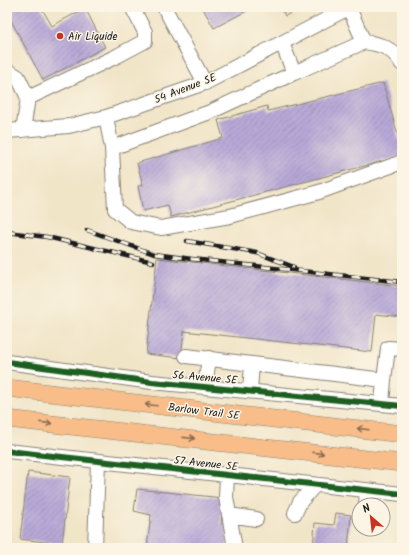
<svg xmlns="http://www.w3.org/2000/svg" width="409" height="555" viewBox="0 0 409 555" font-family="Kalam,sans-serif">
<defs>
<pattern id="building-hatch" width="6" height="6" patternUnits="userSpaceOnUse"><rect width="6" height="6" fill="#b8a9d8"/><path d="M-1 1l2-2M0 6l6-6M5 7l2-2" fill="none" stroke="#9589ae"/></pattern>
</defs>
<rect width="100%" height="100%" fill="#fcf5e5"/>
<filter id="ink" filterUnits="userSpaceOnUse"><feTurbulence type="fractalNoise" baseFrequency=".025" numOctaves="2"/><feDisplacementMap in="SourceGraphic" scale="8" xChannelSelector="R" yChannelSelector="G"/><feConvolveMatrix kernelMatrix="1 2 1 2 8 2 1 2 1" color-interpolation-filters="sRGB"/></filter>
<filter id="wash" filterUnits="userSpaceOnUse"><feTurbulence type="fractalNoise" baseFrequency=".012" numOctaves="4" result="noise"/><feDisplacementMap in="SourceGraphic" scale="16" xChannelSelector="R" yChannelSelector="G"/><feGaussianBlur stdDeviation="0.9" result="paint"/><feColorMatrix in="noise" values="0 0 0 0 0 0 0 0 0 0 0 0 0 0 0 0 0 1.4 0 .05"/><feComposite in="paint" operator="in"/></filter>
<g filter="url(#wash)">
<rect width="100%" height="100%" fill="#f1e5c8"/>
<g id="blocks">
<path fill="url(#building-hatch)" d="M7,7H41L52,26L85,8L105,47L43,80L7,13Z
M202,7H254L214,28Z
M281,7H303L285,16Z
M383,83L402,150V156L171,217L168,205L143,211L138,186L143,185L137,163L223,138L218,120L267,106L268,111Z
M157,258L402,286V317L376,314L372,352L184,331L181,358L146,354Z
M28,472L70,477L62,544L20,539Z
M137,489L223,498L221,524H228L227,548H147L151,515L134,511Z
M336,513L351,515L348,548H313L315,523L334,525Z"/>
</g>
</g>
<g filter="url(#ink)">
<use href="#blocks" fill-opacity="0" stroke="#868072" stroke-width="1"/>
<g fill="none" stroke-linecap="round" stroke-linejoin="round">
<g stroke="#868072" stroke-width="16">
<path id="minor" d="M164,7L205,83
M364,42C381,44 393,48 402,64
M282,43L294,73L364,42L349,8
M7,70L18,77L28,98
M106,117L112,148L210,112L294,73
M23,130L28,98L117,56L145,41V32L132,7
M7,131L69,126L106,117L205,83L350,7
M112,148L115,209L131,222L161,228L230,216L319,192L402,162
M186,356L384,380L388,348L402,349
M7,362L152,382L402,406
M205,387L209,358
M250,391L252,364
M382,404L384,380
M7,451L402,494
M227,475L226,497L235,548
M366,505L367,490
M295,513L300,502L315,485
M229,515L256,519
M95,548L98,461"/>
</g>
<g stroke="#868072" stroke-width="18">
<path id="major" d="M7,388L402,434
M7,419L402,463"/>
</g>
<use href="#minor" stroke="#fff" stroke-width="14"/>
<use href="#major" stroke="#f8bd89" stroke-width="17"/>
<g stroke="#1c1c1c" stroke-width="4.5">
<path id="rail" d="M87,230L154,254L192,259L402,282
M7,232L47,237L153,262
M187,241L257,253L294,267"/>
</g>
<use href="#rail" stroke="#fcf5e5" stroke-width="3" stroke-dasharray="9" stroke-linecap="butt"/>
<g stroke="#fcf5e5" stroke-width="8">
<path id="cycleway" d="M7,362L152,382L402,406
M7,451L402,494"/>
</g>
<use href="#cycleway" stroke="#1b5e20" stroke-width="6"/>
</g>
<defs><path id="oneway-shaft" d="M-6 0H5M1.5-3L5.5 0L1.5 3" fill="none" stroke-width="1.6" stroke-linecap="round" stroke-linejoin="round"/></defs>
<g stroke="#8a6c52">
<use href="#oneway-shaft" transform="translate(151 405) rotate(-173)"/>
<use href="#oneway-shaft" transform="translate(46 423) rotate(6)"/>
<use href="#oneway-shaft" transform="translate(363 429) rotate(-173)"/>
<use href="#oneway-shaft" transform="translate(189 438) rotate(6)"/>
<use href="#oneway-shaft" transform="translate(318 453) rotate(7)"/>
</g>
</g>
<circle fill="#c8321e" stroke="#fcf5e5" stroke-width="1.5" cx="60" cy="36" r="4"/>
<g text-anchor="middle" stroke-width="3" stroke-linejoin="round" paint-order="stroke">
<g font-size="11" fill="#1c1c1c" stroke="#fcf5e5" text-anchor="start">
<text x="68" y="40">Air Liquide</text>
</g>
<g font-size="11" fill="#1c1c1c" stroke="#fcf5e5">
<text transform="translate(185 88) rotate(-21)" y="4">54 Avenue SE</text>
<text transform="translate(205 377) rotate(5)" y="4">56 Avenue SE</text>
<text transform="translate(204 411) rotate(7)" y="4">Barlow Trail SE</text>
<text transform="translate(206 463) rotate(6)" y="4">57 Avenue SE</text>
</g>
</g>
<rect width="409" height="555" fill="none" stroke="#fcf5e5" stroke-width="24"/>
<g transform="translate(371 517) rotate(332)"><circle r="19" fill="#fcf5e5" stroke="#a29e95"/>
<path d="M0-3L7 15L0 10L-7 15Z" fill="#c8321e"/>
<text y="-6" font-size="11" font-weight="bold" text-anchor="middle" fill="#1c1c1c">N</text>
</g>
</svg>
